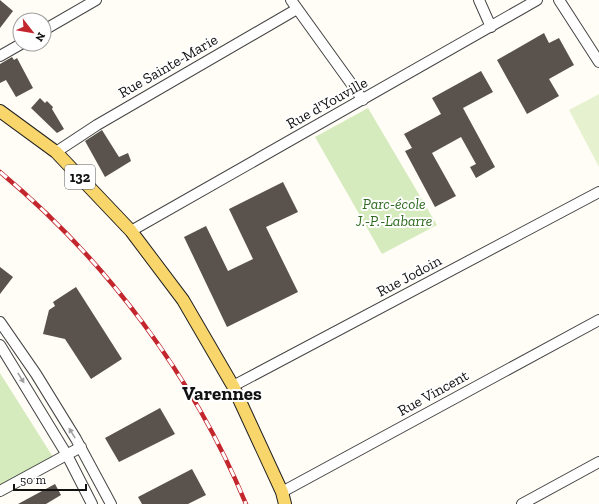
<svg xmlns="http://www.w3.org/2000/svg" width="599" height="504" viewBox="0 0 599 504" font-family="'Zilla Slab',serif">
<rect width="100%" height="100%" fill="#fffdf5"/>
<path fill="#d5ebbd" d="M368,108L437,225L382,254L315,137Z
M0,373L53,457L0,485Z"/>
<path fill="#e6f2cf" d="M599,94V167L569,110Z"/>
<path fill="#5a524d" d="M0,0L13,11L0,28Z
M544,33L549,43L559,38L574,65L549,79L559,96L527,114L497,60Z
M12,57L14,60L17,58L33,88L16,97L6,80L0,83V64Z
M481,71L493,92L463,108L495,167L476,178L470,167L476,164L461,137L432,153L456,196L435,207L405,151L412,148L404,134L441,114L432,98Z
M40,98L45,103L47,101L53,107L52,109L64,129L57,133L31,108Z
M102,130L119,157L128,153L131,161L105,177L85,141Z
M283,182L298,212L266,227L298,292L227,327L184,237L206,226L228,271L253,259L229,209Z
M0,267L13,277L0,294Z
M76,287L122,359L91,379L65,339L43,334L49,310L55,306L53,302Z
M160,408L175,434L119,462L105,438Z
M192,469L206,495L188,504H142L138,497Z
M55,484L61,495L46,504H18Z"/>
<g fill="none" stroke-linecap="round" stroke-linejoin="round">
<g stroke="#444" stroke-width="12">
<path id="minor" d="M291,0L363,100
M479,0L491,27
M559,0L599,62
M44,30L96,0
M0,56L21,44
M56,152L97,125L297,9
M131,231L537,0
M0,322L36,374L76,439L111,504
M0,345L67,455L92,504
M233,386L599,192
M0,491L81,447
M282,492L599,320
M522,504L599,462"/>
</g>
<g stroke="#222" stroke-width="14">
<path id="major" d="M0,111L56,152L131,231L183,300L233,386L282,492L285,504"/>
</g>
<use href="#minor" stroke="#fff" stroke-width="10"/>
<use href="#major" stroke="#f9d66b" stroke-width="12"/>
<g stroke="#c4262e" stroke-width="4.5">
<path id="rail" d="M0,172C106,260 193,376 246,504"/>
</g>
<use href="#rail" stroke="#fff" stroke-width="3" stroke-dasharray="9" stroke-linecap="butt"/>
</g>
<defs><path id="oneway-solid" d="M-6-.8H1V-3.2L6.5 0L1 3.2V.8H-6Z"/></defs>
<g fill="#a0a0a0">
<use href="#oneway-solid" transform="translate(21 378) rotate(58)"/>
<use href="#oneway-solid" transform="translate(72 433) rotate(-122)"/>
</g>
<g text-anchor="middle" stroke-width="4" stroke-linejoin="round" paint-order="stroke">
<rect fill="#fff" stroke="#585858" stroke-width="1" x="65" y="165" width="30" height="24" rx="3"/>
<g font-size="14" font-weight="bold" fill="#111">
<text x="80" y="182">132</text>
</g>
<g font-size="15" fill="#111" stroke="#fff">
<text transform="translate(168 66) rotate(-30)" y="5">Rue Sainte-Marie</text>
<text transform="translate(327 103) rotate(-29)" y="5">Rue d'Youville</text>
<text transform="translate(409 276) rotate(-28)" y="5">Rue Jodoin</text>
<text transform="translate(433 393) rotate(-29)" y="5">Rue Vincent</text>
</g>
<g font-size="15" font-style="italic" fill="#2f6b1f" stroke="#fff">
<text x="394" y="209">Parc-école<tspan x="394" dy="17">J.-P.-Labarre</tspan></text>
</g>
<g font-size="19" font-weight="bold" fill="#111" stroke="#fff">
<text x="222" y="400">Varennes</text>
</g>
</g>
<g transform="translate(32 32) rotate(121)"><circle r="19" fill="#ffffff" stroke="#a0a0a0"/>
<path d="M0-3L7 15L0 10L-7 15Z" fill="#c4262e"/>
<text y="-6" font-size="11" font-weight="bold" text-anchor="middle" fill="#111111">N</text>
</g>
<path d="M14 484v6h72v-6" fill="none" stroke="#111111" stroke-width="2"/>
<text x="20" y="484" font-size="12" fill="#111111" stroke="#ffffff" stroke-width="3" paint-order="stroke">50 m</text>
</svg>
